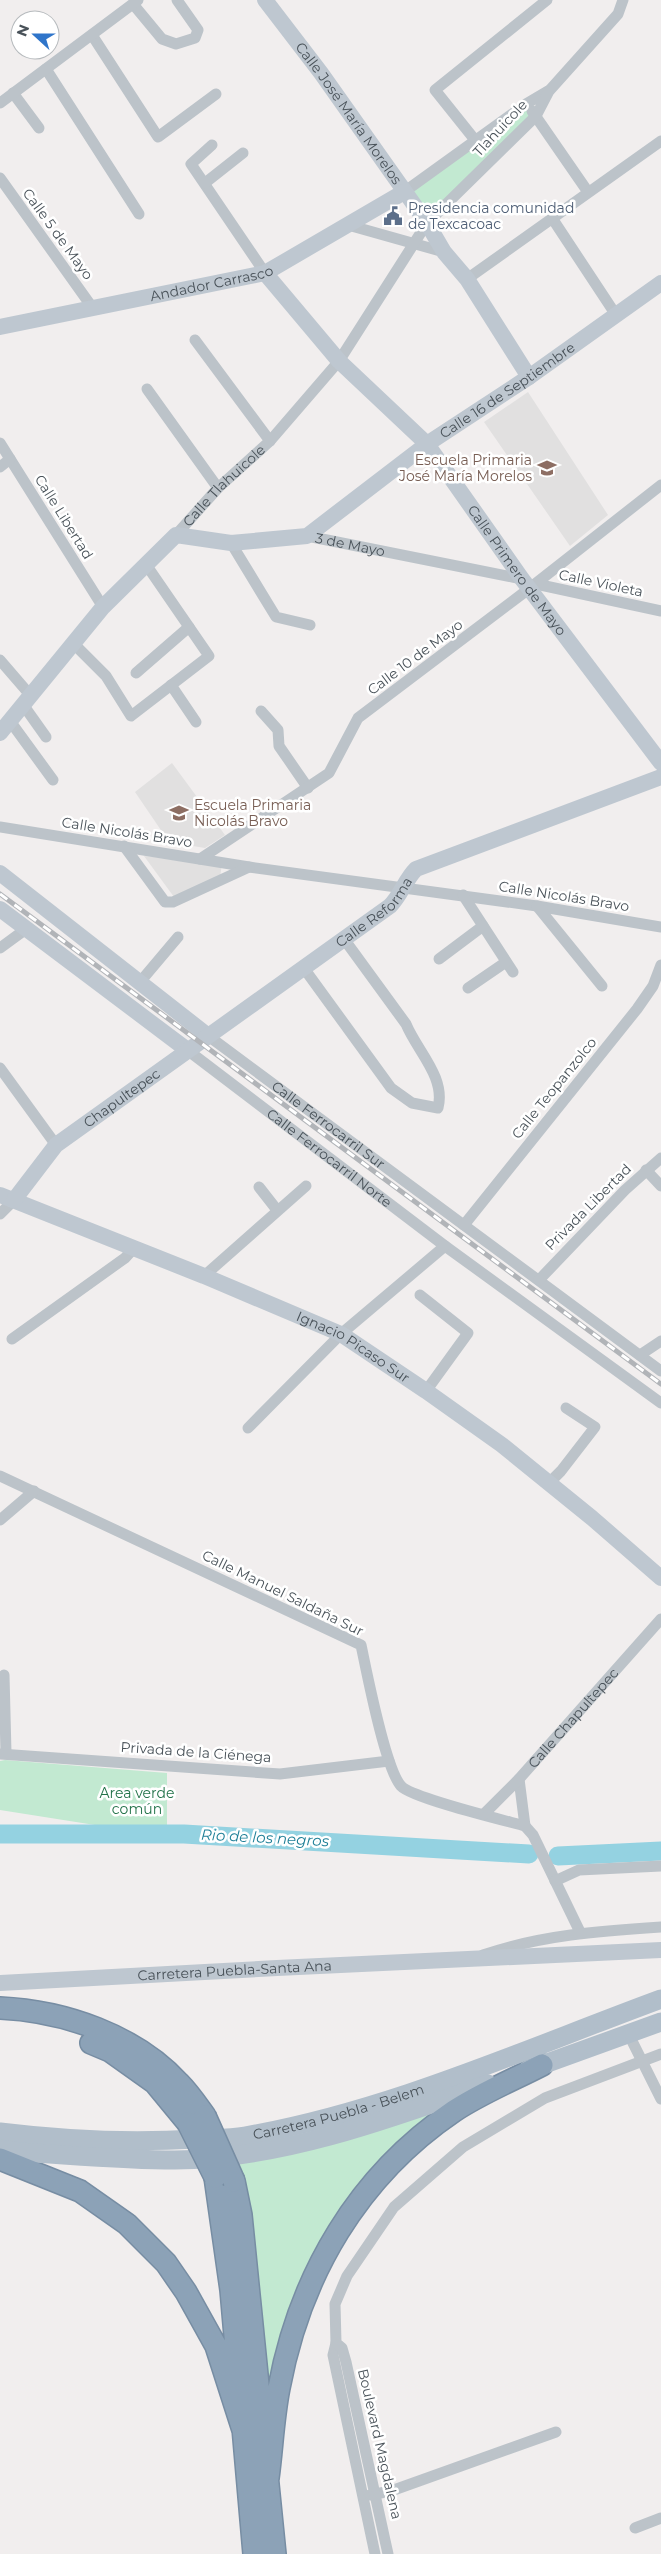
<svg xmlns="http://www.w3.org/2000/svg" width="661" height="2554" viewBox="0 0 661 2554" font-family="Montserrat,sans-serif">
<rect width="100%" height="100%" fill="#f1eeee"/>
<path fill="#e1e0e0" d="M528,392L608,515L570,546L484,422Z
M172,763L225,835L205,848L169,842L135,792Z
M144,856L222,863L220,878L174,897Z"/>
<path fill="#c2e9d1" d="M524,106L531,117L431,216L412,191Z
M5,1760L167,1773V1832L133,1831L0,1810V1761Z
M453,2107L401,2148L283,2331L271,2371L267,2398L235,2160Z"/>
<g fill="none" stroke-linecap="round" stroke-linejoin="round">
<path stroke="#94d2e1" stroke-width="19" d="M0,1834H184L529,1854
M558,1856L661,1851"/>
<g stroke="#778da3" stroke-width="24">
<path id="highway" d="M0,2008C64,2011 135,2035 179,2083C189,2093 197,2105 205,2116
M91,2043L110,2051L155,2083L188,2123
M0,2159L80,2191L127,2224L166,2263L186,2292L216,2346L243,2430
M215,2177L231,2290L254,2554
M234,2181L241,2215L275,2554
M268,2478C272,2449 273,2418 279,2388C300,2275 358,2176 454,2111C481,2093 513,2080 542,2065"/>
</g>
<g stroke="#bcc3c9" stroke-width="11">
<path d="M133,4L162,39L176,44L195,38L198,30L177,0"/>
<path d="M92,35L158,137L216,94"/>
<path d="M46,69L139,214"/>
<path d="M13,93L39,128"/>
<path d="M0,103L138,0"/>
<path d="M532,111L588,192"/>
<path d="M475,140L435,90L547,0"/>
<path d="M212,145L191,164L265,273"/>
<path d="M0,178L92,307"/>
<path d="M205,183L243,153"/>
<path d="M404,192L526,104L548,91"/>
<path d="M552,218L616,315"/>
<path d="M348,225L444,252"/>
<path d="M467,279L661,141"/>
<path d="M195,340L270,441"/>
<path d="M147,389L218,488"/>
<path d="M0,443L103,607"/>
<path d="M0,467L10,459"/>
<path id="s1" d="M176,535L218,488L270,441L339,361L427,223L536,116L549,91L618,14L623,0"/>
<path id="s2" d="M307,536L522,579"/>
<path d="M231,543L276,617L310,625"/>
<path d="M536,584L661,611"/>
<path d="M74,644L106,676L131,716L209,656L145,563"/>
<path d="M0,660L31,696"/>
<path d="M136,673L189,627"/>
<path d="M171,685L196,722"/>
<path d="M24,706L46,737"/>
<path d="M261,711L278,730L279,746L308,788"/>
<path d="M10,721L53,780"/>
<path d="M0,827L249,867L537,906L661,927"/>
<path d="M124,846L165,902H173L249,867"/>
<path d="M200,859L329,773L358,718L530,588L661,485"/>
<path d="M463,895L513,972"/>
<path d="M537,906L602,986"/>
<path d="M0,948L26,929"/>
<path d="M439,959L483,926"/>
<path d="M303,967L391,1088L412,1103L438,1108C446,1077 417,1051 406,1024L344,939"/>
<path d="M140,982L178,937"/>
<path d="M468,988L506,962"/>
<path id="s3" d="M207,1035L661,1371"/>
<path id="s4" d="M186,1049L445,1246L661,1403"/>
<path d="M0,1068L56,1145"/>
<path d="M646,1170L661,1186"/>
<path d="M259,1187L277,1210"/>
<path d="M0,1214L14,1200"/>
<path d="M464,1225L637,1009L653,986L661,965"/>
<path d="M204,1276L306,1186"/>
<path d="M539,1280L625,1190L661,1158"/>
<path d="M420,1295L468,1333L426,1391"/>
<path d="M12,1339L125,1258L134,1248"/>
<path d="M640,1355L661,1341"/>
<path d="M248,1428L341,1334L445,1246"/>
<path d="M0,1476L361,1645C367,1673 385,1768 401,1786C412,1798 503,1820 525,1826L533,1835L580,1932"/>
<path d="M549,1483L561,1471L595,1427L566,1408"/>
<path d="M0,1520L34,1491"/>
<path d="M4,1675L6,1753"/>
<path d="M0,1754L280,1774L389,1761"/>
<path d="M519,1779L525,1826"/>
<path id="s5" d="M484,1814L519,1779L661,1619"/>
<path d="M555,1881L579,1870L661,1866"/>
<path d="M483,1955C541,1935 600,1931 661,1927"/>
<path d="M629,2035L661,2099"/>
<path d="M336,2343L333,2355L375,2554"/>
<path d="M370,2495L391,2491L556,2432"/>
<path d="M635,2528L661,2518"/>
<path d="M388,2554L346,2362L342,2348L336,2343L335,2304L347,2276L394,2207L463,2147L545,2098L661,2054"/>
</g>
<g stroke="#bec7d0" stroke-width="16">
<path id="s6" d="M265,0L321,73L427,223L444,252L467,279L529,377"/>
<path id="s7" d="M265,273L339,361L427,444L522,579L661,763"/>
<path id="s8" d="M0,327L265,273L404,192"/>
<path id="s9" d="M0,733L103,607L176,535L231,543L307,536L427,444L529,377L661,283"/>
<path d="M0,873L207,1035"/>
<path d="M0,909L186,1049"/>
<path id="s10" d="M0,1195L204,1276L341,1334L426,1391L502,1445L592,1518L661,1578"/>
<path id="s11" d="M14,1200L56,1145L390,906C401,895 405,880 416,869L661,777"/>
<path id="s12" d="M0,1983L277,1968L661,1950"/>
</g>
<g stroke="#b1beca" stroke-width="19">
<path d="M528,2070L661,2022"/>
<path id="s13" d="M0,2132C65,2140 131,2143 196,2139C212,2138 229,2139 245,2136C389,2111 525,2049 661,1999"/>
<path d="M0,2149L19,2152C71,2155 123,2160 175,2160C280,2159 390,2119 488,2084"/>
</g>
<use href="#highway" stroke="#8ca2b7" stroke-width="21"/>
<g stroke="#b1b4b8" stroke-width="5">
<path id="rail" d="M0,894L661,1384"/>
</g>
<use href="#rail" stroke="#fff" stroke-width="3" stroke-dasharray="9" stroke-linecap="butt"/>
<g stroke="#778da3" stroke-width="24" stroke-linecap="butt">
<path id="highway-bridge" d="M205,2116L234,2181
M188,2123L215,2177"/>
</g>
<use href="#highway-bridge" stroke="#8ca2b7" stroke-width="21"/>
</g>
<defs>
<g id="civic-bare" transform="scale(1.5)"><path d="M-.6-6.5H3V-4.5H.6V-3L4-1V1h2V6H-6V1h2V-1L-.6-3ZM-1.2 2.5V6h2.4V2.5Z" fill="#5c6f8a" stroke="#fff" stroke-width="2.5" paint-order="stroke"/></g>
<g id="school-bare" transform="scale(1.5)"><path d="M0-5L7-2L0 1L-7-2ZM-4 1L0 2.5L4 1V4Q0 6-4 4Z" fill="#8d6e63" stroke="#fff" stroke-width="2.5" paint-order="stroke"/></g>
</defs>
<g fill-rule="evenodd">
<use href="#civic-bare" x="393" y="216"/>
<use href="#school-bare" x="547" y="468"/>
<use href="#school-bare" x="179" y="813"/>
</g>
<g text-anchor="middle" stroke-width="5" stroke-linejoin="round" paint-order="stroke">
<g font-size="14" fill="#495259" stroke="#fff">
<text dy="5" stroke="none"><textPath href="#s6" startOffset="141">Calle José María Morelos</textPath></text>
<text transform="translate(500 128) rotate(-47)" y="5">Tlahuicole</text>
<text transform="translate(58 234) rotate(54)" y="5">Calle 5 de Mayo</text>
<text dy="5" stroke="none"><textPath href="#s8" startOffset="216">Andador Carrasco</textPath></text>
<text dy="5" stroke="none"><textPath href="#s9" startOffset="645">Calle 16 de Septiembre</textPath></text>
<text dy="5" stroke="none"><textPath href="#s1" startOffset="69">Calle Tlahuicole</textPath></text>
<text transform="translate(64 517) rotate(58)" y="5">Calle Libertad</text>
<text dy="5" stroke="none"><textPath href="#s2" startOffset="44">3 de Mayo</textPath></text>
<text dy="5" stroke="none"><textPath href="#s7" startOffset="391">Calle Primero de Mayo</textPath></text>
<text transform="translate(601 583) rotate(12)" y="5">Calle Violeta</text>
<text transform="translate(415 657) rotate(-37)" y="5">Calle 10 de Mayo</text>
<text transform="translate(127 832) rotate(9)" y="5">Calle Nicolás Bravo</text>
<text transform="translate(564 896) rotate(9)" y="5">Calle Nicolás Bravo</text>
<text dy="5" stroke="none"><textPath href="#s11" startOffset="464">Calle Reforma</textPath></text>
<text transform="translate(554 1088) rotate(-51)" y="5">Calle Teopanzolco</text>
<text dy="5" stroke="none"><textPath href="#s11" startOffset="150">Chapultepec</textPath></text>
<text dy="5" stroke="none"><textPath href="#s3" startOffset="151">Calle Ferrocarril Sur</textPath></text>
<text dy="5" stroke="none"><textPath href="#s4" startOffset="180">Calle Ferrocarril Norte</textPath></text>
<text transform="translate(588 1207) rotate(-45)" y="5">Privada Libertad</text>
<text dy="5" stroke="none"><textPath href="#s10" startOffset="385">Ignacio Picaso Sur</textPath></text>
<text transform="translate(283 1593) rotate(26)" y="5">Calle Manuel Saldaña Sur</text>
<text dy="5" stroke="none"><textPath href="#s5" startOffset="131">Calle Chapultepec</textPath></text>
<text transform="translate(196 1752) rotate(4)" y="5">Privada de la Ciénega</text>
<text dy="5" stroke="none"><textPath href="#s12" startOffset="235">Carretera Puebla-Santa Ana</textPath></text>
<text dy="5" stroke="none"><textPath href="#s13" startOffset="342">Carretera Puebla - Belem</textPath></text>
<text transform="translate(380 2444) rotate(77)" y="5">Boulevard Magdalena</text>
</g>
<g font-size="14" fill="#4e5e75" stroke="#fff" text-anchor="start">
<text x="408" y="213">Presidencia comunidad<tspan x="408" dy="16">de Texcacoac</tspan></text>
</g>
<g font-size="14" fill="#785e54" stroke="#fff" text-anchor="end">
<text x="532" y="465">Escuela Primaria<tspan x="532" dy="16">José María Morelos</tspan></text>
<text x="194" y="810" text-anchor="start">Escuela Primaria<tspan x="194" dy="16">Nicolás Bravo</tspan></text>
</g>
<g font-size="14" fill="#227249" stroke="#fff">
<text x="137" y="1798">Area verde<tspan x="137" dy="16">común</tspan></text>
</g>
<g font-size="15" font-style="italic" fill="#1e7f97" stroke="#fff">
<text transform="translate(265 1838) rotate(3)" y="5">Rio de los negros</text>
</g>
</g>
<g transform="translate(35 35) rotate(291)"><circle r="24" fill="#ffffff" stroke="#b6babd"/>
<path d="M0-4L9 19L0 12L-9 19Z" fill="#2f75ca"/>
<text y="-8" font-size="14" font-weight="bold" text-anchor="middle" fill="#495259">N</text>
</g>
</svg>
